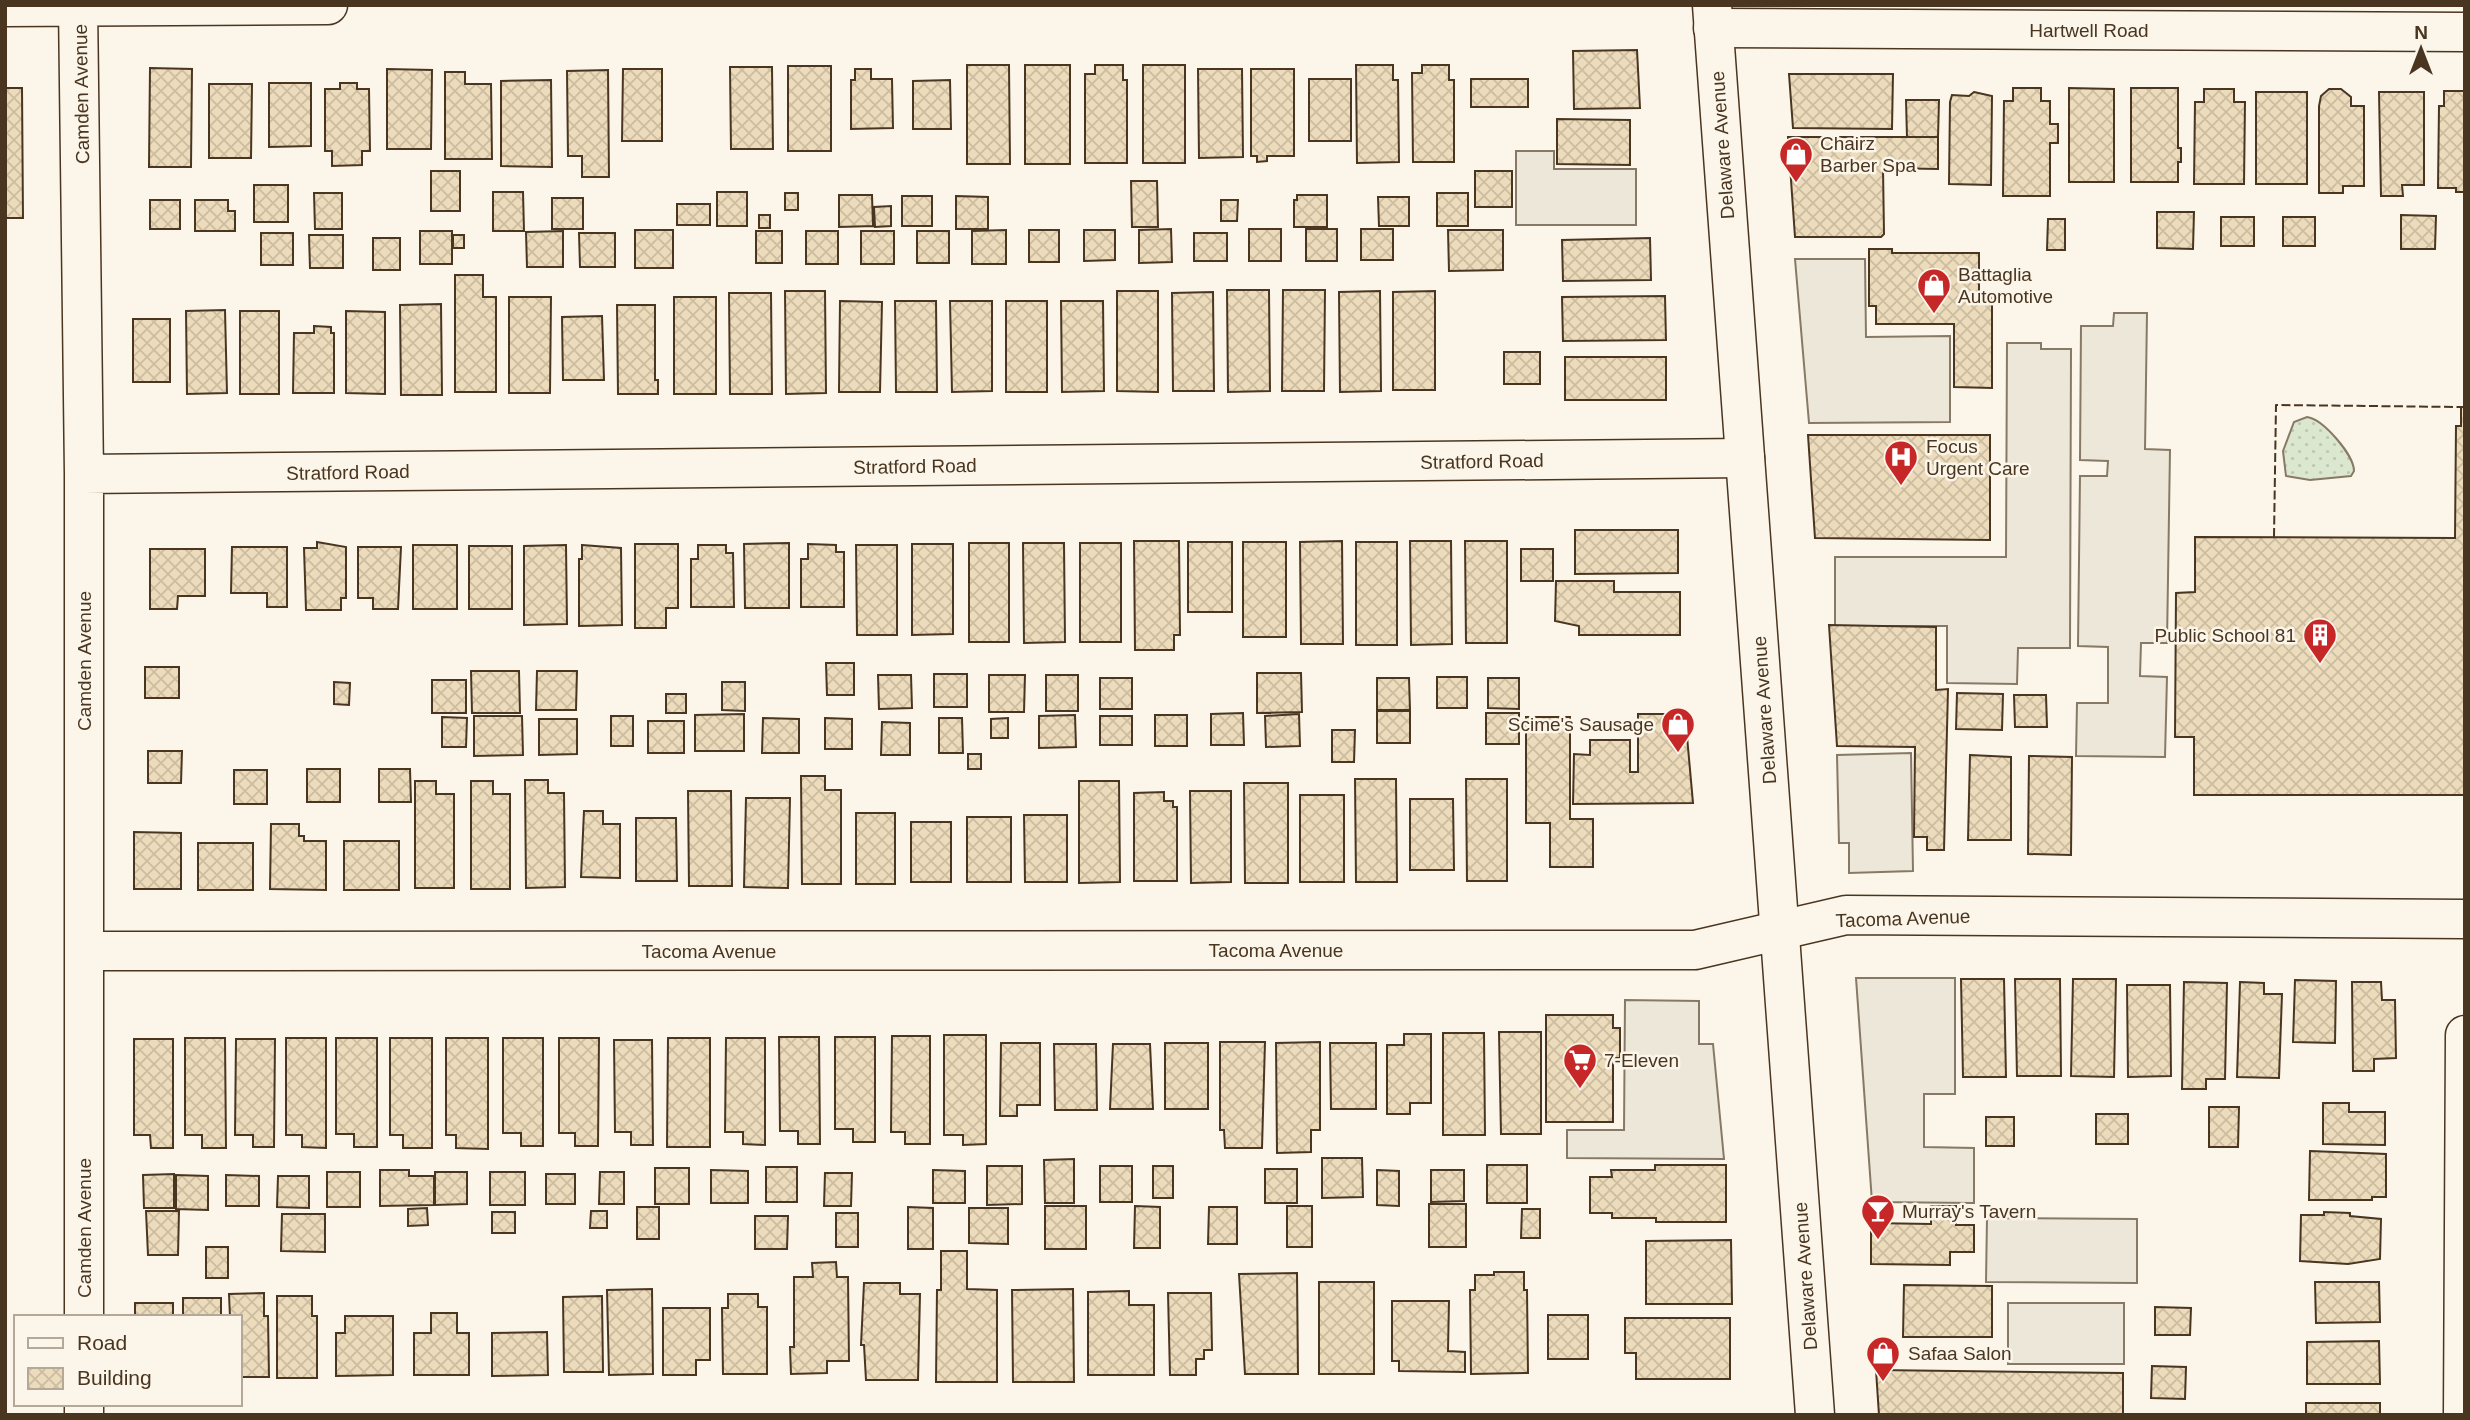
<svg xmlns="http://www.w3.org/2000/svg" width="2470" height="1420" viewBox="0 0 2470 1420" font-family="Arial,sans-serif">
<defs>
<pattern id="park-dots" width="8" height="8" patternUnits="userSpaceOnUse" patternTransform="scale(1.75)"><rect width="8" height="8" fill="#dce7d0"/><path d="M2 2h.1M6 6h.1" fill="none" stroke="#bec7b2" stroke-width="1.8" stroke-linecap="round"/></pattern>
<pattern id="building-cross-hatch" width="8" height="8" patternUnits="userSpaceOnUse" patternTransform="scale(1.75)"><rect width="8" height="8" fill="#ecdcbc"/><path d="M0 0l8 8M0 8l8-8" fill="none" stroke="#ccbda1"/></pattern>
</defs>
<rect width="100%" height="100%" fill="#fbf6e9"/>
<path fill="url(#park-dots)" stroke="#887966" stroke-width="2" d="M2307,417C2323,419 2354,455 2354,471L2351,476L2310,480L2286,476L2283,451L2294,422Z"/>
<path fill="#ede7d9" stroke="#887966" stroke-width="2" d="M1516,151H1554V169H1636V225H1516Z
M1795,259H1865L1866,337L1950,336V422L1809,423Z
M2114,313H2147L2145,449L2170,450L2167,643H2141L2140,676L2167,677L2165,757L2076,756L2077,703H2108V647L2078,646L2080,476H2107L2108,461L2080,460L2081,326H2113Z
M2007,343H2041V349H2071L2070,648H2018L2017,684L1947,683V626H1835V557H2006Z
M1911,753L1913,871L1849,873V843H1839L1837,755Z
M1856,978H1955V1094H1924V1147L1974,1148V1203L1872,1202Z
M1625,1000L1699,1001V1044H1713L1724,1159L1567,1158V1130H1624Z
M1987,1218L2137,1219V1283L1986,1282Z
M2008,1303H2124V1364H2008Z"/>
<path fill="url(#building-cross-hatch)" stroke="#4a3520" stroke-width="2" d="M1637,50L1640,108L1574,109L1573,51Z
M967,65H1009L1010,164H967Z
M1025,65H1070V164H1025Z
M1095,65H1123V80H1127V163H1085V74H1095Z
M1143,65H1185V163H1143Z
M1356,65H1393V80H1398L1399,162L1357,163Z
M1422,65H1449V80H1454V162H1413L1412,73H1422Z
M788,66H831V151H788Z
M730,67H772L773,149H731Z
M150,68L192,69L191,167H149Z
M387,69L432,70L431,149H387Z
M623,69H662V141H622Z
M855,69H871V79H892L893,128L851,129V80H855Z
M1198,69H1242L1243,157L1199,158Z
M1251,69H1294V156H1267V161L1257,162V156H1251Z
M608,70L609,177H582V156H568L567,71Z
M445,72H465V84H491L492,159H445Z
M1789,74H1893L1892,129L1793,128Z
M1309,79H1351V141H1309Z
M1471,79H1528V107H1471Z
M551,80L552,167L501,166V81Z
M950,80L951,129H913V81Z
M269,83H311V146L269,147Z
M340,83H357V89H369L370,151H362V165L332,166V151H325V89H340Z
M209,84H252L251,158H209Z
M5,88H22L23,218H5Z
M2013,88H2041V101H2050V124H2058V143H2050V196H2003L2004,101H2013Z
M2069,88L2114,89V182H2069Z
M2131,88H2178V148H2181V162H2178V182H2131Z
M2204,89H2234V102H2245L2244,184H2194L2195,102H2204Z
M2329,89H2341L2351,97V106H2364V186H2343V193H2319V106L2321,96Z
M2444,91H2465V192H2456V188H2438L2439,106H2444Z
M1974,92L1992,96L1991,185L1949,184L1950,102L1952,95L1969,96Z
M2256,92H2307V184H2256Z
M2379,92H2424V185H2402L2403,196H2381Z
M1906,100H1939L1938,137H1907Z
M1557,119L1630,120V165L1557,164Z
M1788,137H1938V169L1883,168L1884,234L1881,237H1795Z
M431,171H460V211H431Z
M1475,171H1512V207H1475Z
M1131,181H1157L1158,227H1132Z
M254,185H288V222H254Z
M493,192H523L524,231H493Z
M717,192H747V226H717Z
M314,193H342V229H315Z
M785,193H798V210H785Z
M1437,193H1468V226H1437Z
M839,195H872L873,226L839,227Z
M1297,195H1327V227H1294V200H1297Z
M902,196H932V226H902Z
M956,196L988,197V229H956Z
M1378,197H1409V226H1379Z
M552,198H583V229H552Z
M150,200H180V229H150Z
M195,200H228V211H235V231H195Z
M1221,200H1238L1237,221H1221Z
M677,204H710V225H677Z
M891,206V226L875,227L874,207Z
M2157,212H2194L2193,249L2157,248Z
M759,215H770V228H759Z
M2401,215L2436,216L2435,249H2401Z
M2221,217H2254V246H2221Z
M2283,217H2315V246H2283Z
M2048,219H2065V250H2047Z
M1171,229L1172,262L1139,263V230Z
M1249,229H1281V261H1249Z
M1306,229H1337V261H1306Z
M1361,229H1393V260H1361Z
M635,230H673V268H635Z
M1006,230V264H972V231Z
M1029,230H1059V262H1029Z
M1084,230H1115V260L1084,261Z
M1448,230H1503V270L1449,271Z
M420,231H452V264H420Z
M563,231V267H527L526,232Z
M756,231H782V263H756Z
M806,231H838V264H806Z
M861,231H894V264H861Z
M917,231H949V263H917Z
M261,233H293V265H261Z
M579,233H615V267H580Z
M1194,233H1227V261H1194Z
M309,235H343V268H310Z
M453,235H464V248H453Z
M373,238H400V270H373Z
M1650,238L1651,280L1563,281L1562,240Z
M1869,249H1892V253H1979V293H1992V388L1954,387V324H1876V306H1869Z
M455,275H483V297H496V392H455Z
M1227,290H1269L1270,391L1228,392Z
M1283,290H1325L1324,391H1282Z
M785,291H825L826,393L786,394Z
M1117,291H1158V392L1117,391Z
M1380,291L1381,391L1340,392L1339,292Z
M1435,291V390H1393V292Z
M1213,292L1214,391H1173L1172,293Z
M729,293H771L772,394H730Z
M1665,296L1666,340L1563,341L1562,297Z
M509,297H551L550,393H509Z
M674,297H716V394H674Z
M840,301L882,302L880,392H839Z
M895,301H936L937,392H896Z
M950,301H992V391L952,392Z
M1006,301H1047V392H1006Z
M1061,301H1103L1104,391L1062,392Z
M441,304L442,395H401L400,305Z
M617,305H655V380H658V394H618Z
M225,310L227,393L187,394L186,311Z
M240,311H279V394H240Z
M346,311L385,312V394L346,393Z
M602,316L604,380H563L562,317Z
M133,319H170V382H133Z
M314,326L331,327V333H334V393H293L294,333H314Z
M1504,352H1540V384H1504Z
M1565,357H1666V400H1565Z
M2461,407H2465V795H2194V737H2175L2176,593L2195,592V537L2455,538L2456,426H2461Z
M1808,435H1990V540L1815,538Z
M1575,530H1678V573L1575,574Z
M1134,541H1179L1180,635H1174V650H1135Z
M1342,541L1343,644H1301L1300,542Z
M1410,541H1451L1452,644L1411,645Z
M1465,541H1507V643H1466Z
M317,542L346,547V598H341V610H306L304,548H317Z
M1188,542H1232V612H1188Z
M1243,542H1286V637H1243Z
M1356,542H1397V645H1356Z
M789,543V608H745L744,544Z
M969,543H1009V642H969Z
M1023,543H1064L1065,642L1024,643Z
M1080,543H1121V642H1080Z
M635,544H678V608H666V628H635Z
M808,544L836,545V552H844V607H801V559H808Z
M912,544H953V634L912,635Z
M413,545H457V609H413Z
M566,545L567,624L524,625V546Z
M582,545L621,548L622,625L579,626V559H582Z
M698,545H726V553H733L734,607H691V559H698Z
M856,545H897V635H857Z
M469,546H512V609H469Z
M232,547H287V607H267V593H231Z
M358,547H401L398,609H373V598H358Z
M150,549H205V596H178L177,609H150Z
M1521,549H1553V581H1521Z
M1556,581H1614V592H1680V635H1579V626L1555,621Z
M1829,625L1936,627V690L1948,689L1944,850H1927V837H1914L1915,747L1837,746Z
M826,663H854V695H827Z
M145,667H179V698H145Z
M471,671H519L520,713H472Z
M537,671H577L576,710H536Z
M1257,673H1301L1302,712L1257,713Z
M934,674H967V707H934Z
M878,675H911L912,708L879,709Z
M989,675H1025L1024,712H989Z
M1046,675H1078V711H1046Z
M1437,677H1467V708H1437Z
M1100,678H1132V709H1100Z
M1377,678H1409L1410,710H1377Z
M1488,678H1519V709L1488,708Z
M432,680H466V713H432Z
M334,682L350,683L349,705L334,704Z
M722,682H745V711L722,710Z
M1957,693L2003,694L2002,730L1956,729Z
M666,694H686V713H666Z
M2014,695H2046L2047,727H2015Z
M1377,711H1410V743H1377Z
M1243,713L1244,745H1211V714Z
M1486,713H1519V744H1486Z
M744,714V751H695V715Z
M1299,714L1300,746L1266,747L1265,716Z
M1638,714H1685L1693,803L1573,804L1574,754L1590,755V740H1630V772H1638Z
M1075,715L1076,747L1039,748V716Z
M1155,715H1187V746H1155Z
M474,716H522L523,755L474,756Z
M611,716H633V746H611Z
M1100,716H1132V745H1100Z
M442,717L467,718L466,747H442Z
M1526,717H1570V819H1593V867H1550V823H1526Z
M763,718L799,719V753H762Z
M825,718L852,719V749H825Z
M939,718H962L963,753H939Z
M1008,718V738H991V719Z
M539,719H577V754L539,755Z
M648,721H684V753H648Z
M882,722L910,723V755H881Z
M1332,730H1355L1354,762H1332Z
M148,751H182L181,783H148Z
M968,754H981V769H968Z
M1970,755L2011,757V840H1968Z
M2029,756L2072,757L2071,855L2028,854Z
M307,769H340V802H307Z
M379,769H410L411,802H379Z
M234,770H267V804H234Z
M801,776H825V790H841V884H802Z
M1355,779H1396L1397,882H1356Z
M1466,779H1507V881H1467Z
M525,780H548V793H564L565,887L526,888Z
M415,781H436V794H454V888H415Z
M471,781H493V794H510V889H471Z
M1079,781H1119L1120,882L1079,883Z
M1244,783H1288V883H1245Z
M688,791H731L732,886H689Z
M1190,791H1231V882L1191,883Z
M1164,792V801H1173V807H1177V881H1134V793Z
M1300,795H1344V882H1300Z
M746,798H790L788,888L744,887Z
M1410,799H1453L1454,870H1410Z
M584,811H603V824H620V878L581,877Z
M856,813H895V884H856Z
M1024,815H1067V882H1025Z
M967,817H1011V882H967Z
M636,818H676L677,881H636Z
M911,822H951V882H911Z
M271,824H299V836H304V841H326V890L270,889Z
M134,832L181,833V889H134Z
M344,841H399V890H344Z
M198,843H253V890H198Z
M1961,979H2004L2006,1077H1963Z
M2015,979H2060L2061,1076H2017Z
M2073,979H2116L2114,1077L2071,1076Z
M2295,980L2336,981L2335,1043L2293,1042Z
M2184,982L2227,983L2225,1079H2206V1089H2182Z
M2240,982L2264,983V994H2282L2279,1078L2237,1077Z
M2352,982H2381L2382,1000H2395L2396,1058L2374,1059V1071H2353Z
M2127,985H2170L2171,1076L2128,1077Z
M1546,1015H1613V1028H1620V1058H1613V1122H1546Z
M1499,1032H1541V1134H1501Z
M1443,1033H1484L1485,1135H1443Z
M1404,1034H1431V1103H1410V1114H1387V1045H1404Z
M944,1035H986V1144L963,1145V1135H944Z
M892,1036H930V1144H905V1132H891Z
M779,1037H819L820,1144H798V1131H780Z
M835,1037H875V1142H853V1129H835Z
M185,1038H225L226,1148H202V1135H185Z
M286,1038H326V1148L302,1147V1135H286Z
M336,1038H377V1147H354V1134H336Z
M390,1038H432V1148H403V1135H390Z
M446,1038H488V1149L456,1148V1135H446Z
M503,1038H543V1146H521V1133H503Z
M559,1038H599L598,1146H575V1133H559Z
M668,1038H710V1147H667Z
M726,1038H765V1145L743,1144V1132H725Z
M134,1039H173V1148H151L150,1135H134Z
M236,1039H275L274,1147H253V1135H235Z
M614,1040H652L653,1145H631V1132H615Z
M1220,1042H1265L1262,1148H1225L1224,1130H1220Z
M1320,1042V1130H1311V1152L1277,1153L1276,1043Z
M1001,1043H1040V1105H1017V1116H1000Z
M1165,1043H1208V1109H1165Z
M1330,1043H1376V1109H1331Z
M1054,1044H1096L1097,1110H1055Z
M1113,1044H1150L1153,1109H1110Z
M2323,1103H2349V1112H2385V1145L2323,1144Z
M2209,1107H2239L2238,1147H2209Z
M2096,1114H2128V1144H2096Z
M1986,1117H2014V1146H1986Z
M2310,1151L2386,1154V1197H2372V1200H2309Z
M1322,1158H1362L1363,1197L1322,1198Z
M1074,1159V1203H1045L1044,1160Z
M1487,1165H1527V1203H1487Z
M1655,1165H1726V1222H1656V1218H1612V1213H1590V1177H1612L1611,1170H1655Z
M987,1166H1022V1204L987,1205Z
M1100,1166H1132V1202H1100Z
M1153,1166H1173V1198H1153Z
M766,1167H797V1202H766Z
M655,1168H689V1204H655Z
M1265,1169H1297V1203H1265Z
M380,1170H409V1176H434V1205L380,1206Z
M711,1170L748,1171V1203H711Z
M933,1170L965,1171V1203H933Z
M1377,1170L1399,1171V1206L1377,1205Z
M1431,1170H1464V1201L1431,1202Z
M327,1172H360V1207H327Z
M435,1172H467V1204L435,1205Z
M490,1172H525V1205H490Z
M600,1172H624V1204H599Z
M825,1173H852L851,1206H824Z
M174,1174V1208H144L143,1175Z
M546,1174H575V1204H546Z
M176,1175L208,1176V1210L176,1209Z
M226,1175L259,1176V1206H226Z
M278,1176H309V1208L277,1207Z
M1429,1204H1466V1247H1429Z
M1045,1206H1086V1249H1045Z
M1135,1206L1160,1207V1248H1134Z
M1287,1206H1312V1247H1287Z
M1931,1206H1956V1225H1974V1252H1950V1265L1871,1264V1223L1931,1224Z
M637,1207H659V1239H637Z
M908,1207L933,1208V1249H908Z
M1209,1207H1237V1244H1208Z
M427,1208L428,1225L408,1226V1209Z
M969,1208H1008V1244L969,1243Z
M1522,1209H1540V1238H1521Z
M146,1211H179L178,1255H148Z
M591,1211H607V1228H590Z
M492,1212H515V1233H492Z
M2324,1212L2350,1213V1216L2381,1219L2380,1259L2348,1264L2300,1261L2301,1215H2324Z
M836,1213H858V1247H836Z
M282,1214H325V1252L281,1251Z
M755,1216H788L787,1249H755Z
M1731,1240L1732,1304H1646V1241Z
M206,1247H228V1278H206Z
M941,1251H967V1289L997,1290V1382H936L937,1290H941Z
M836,1262L837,1277H848L849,1361H827V1373L791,1374L790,1347H794V1277H813L812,1263Z
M1494,1272H1524V1290H1527L1528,1373L1471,1374L1470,1290H1475V1275H1494Z
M1297,1273L1298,1374H1245L1239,1274Z
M1319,1282H1374V1374H1319Z
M2315,1282H2379L2380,1322L2316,1323Z
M864,1283H900V1294H920L918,1380H866L864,1345H861Z
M1904,1285L1992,1286V1337H1903Z
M652,1289L653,1374L609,1375L607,1290Z
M1073,1289L1074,1382H1013L1012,1290Z
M1129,1291V1305H1154V1375H1088V1292Z
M264,1293V1316H268L269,1377H240V1317H230L229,1294Z
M1168,1293H1211L1212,1350H1204V1359H1196V1375H1170Z
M728,1294H758V1307H767V1374H723L722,1308H728Z
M277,1296H312V1316H317V1378H277Z
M602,1296L603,1372H564L563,1297Z
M183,1298H221V1317H183Z
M1392,1301H1449L1448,1351L1465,1352V1372L1399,1371V1361H1392Z
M135,1303H173V1317H135Z
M2155,1307L2191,1308L2190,1335H2155Z
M663,1308H710V1360H696V1375H663Z
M431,1313H457V1333H469V1375H414V1333H431Z
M1548,1315H1588V1359H1548Z
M345,1316H393V1375L336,1376V1333H345Z
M1625,1318H1730V1379H1636V1353H1625Z
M547,1332L548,1375L492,1376V1333Z
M2379,1341L2380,1384H2307V1342Z
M2152,1366L2186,1367L2185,1399L2151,1398Z
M1876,1370L2123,1373V1415H1879Z
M2306,1403H2380V1415H2306Z"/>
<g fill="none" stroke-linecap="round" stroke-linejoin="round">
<g stroke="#4a3520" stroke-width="41">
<path id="minor" d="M78,5L84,474V1317
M5,7L328,5
M1713,28L2465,32
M84,474L1745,458
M84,951L1695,950L1846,915L2465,919
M84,1415V1404
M2463,1415L2465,1035"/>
</g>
<g stroke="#4a3520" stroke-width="41">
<path id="major" d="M1712,5L1815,1415"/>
</g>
<use href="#minor" stroke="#fbf6e9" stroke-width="38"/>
<use href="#major" stroke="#fbf6e9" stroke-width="38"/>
<path stroke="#4a3520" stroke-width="2" stroke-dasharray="9 3.5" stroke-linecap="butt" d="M2274,537L2276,405L2461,407"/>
</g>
<defs>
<g id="shop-pin" transform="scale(1.75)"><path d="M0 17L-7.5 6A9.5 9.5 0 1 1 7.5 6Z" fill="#c62828" stroke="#fbf6e9"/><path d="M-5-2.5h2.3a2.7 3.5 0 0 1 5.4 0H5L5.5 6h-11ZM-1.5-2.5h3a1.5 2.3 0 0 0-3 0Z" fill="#fff"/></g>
<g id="hospital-pin" transform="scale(1.75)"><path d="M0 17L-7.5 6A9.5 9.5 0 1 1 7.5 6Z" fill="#c62828" stroke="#fbf6e9"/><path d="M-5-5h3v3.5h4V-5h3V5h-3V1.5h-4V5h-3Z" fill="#fff"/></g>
<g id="building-pin" transform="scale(1.75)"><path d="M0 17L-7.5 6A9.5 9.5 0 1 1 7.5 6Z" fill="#c62828" stroke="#fbf6e9"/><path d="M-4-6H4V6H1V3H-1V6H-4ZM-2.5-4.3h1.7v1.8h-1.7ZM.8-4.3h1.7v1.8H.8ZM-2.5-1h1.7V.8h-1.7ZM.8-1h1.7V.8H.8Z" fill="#fff"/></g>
<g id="supermarket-pin" transform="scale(1.75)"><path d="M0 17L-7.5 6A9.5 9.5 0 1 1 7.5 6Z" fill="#c62828" stroke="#fbf6e9"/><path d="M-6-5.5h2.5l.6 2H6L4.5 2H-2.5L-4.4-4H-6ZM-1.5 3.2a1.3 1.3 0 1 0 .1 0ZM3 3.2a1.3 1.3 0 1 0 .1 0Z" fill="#fff"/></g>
<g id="bar-pin" transform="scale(1.75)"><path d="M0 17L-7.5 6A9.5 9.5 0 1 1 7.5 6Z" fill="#c62828" stroke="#fbf6e9"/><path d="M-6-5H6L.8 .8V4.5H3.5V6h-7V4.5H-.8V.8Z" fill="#fff"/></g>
</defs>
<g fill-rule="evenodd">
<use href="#shop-pin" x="1796" y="154"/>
<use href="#shop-pin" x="1934" y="285"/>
<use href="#hospital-pin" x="1901" y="457"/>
<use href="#building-pin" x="2320" y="635"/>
<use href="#shop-pin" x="1678" y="724"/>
<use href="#supermarket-pin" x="1580" y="1060"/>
<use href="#bar-pin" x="1878" y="1211"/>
<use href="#shop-pin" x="1883" y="1353"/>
</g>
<g text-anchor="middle" stroke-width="5" stroke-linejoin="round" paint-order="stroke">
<g font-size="19" fill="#4a3520" stroke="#fbf6e9">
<text x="2089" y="37">Hartwell Road</text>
<text transform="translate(81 94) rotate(-91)" y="7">Camden Avenue</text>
<text transform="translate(1722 145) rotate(-94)" y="7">Delaware Avenue</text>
<text transform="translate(1482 461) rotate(-1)" y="7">Stratford Road</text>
<text transform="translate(915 466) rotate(-1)" y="7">Stratford Road</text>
<text transform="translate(348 472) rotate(-1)" y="7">Stratford Road</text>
<text transform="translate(84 661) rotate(-90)" y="7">Camden Avenue</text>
<text transform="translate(1764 710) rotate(-94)" y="7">Delaware Avenue</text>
<text transform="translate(1903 918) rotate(-2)" y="7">Tacoma Avenue</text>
<text x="1276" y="957">Tacoma Avenue</text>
<text x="709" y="958">Tacoma Avenue</text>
<text transform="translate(84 1228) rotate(-90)" y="7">Camden Avenue</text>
<text transform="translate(1805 1276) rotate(-94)" y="7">Delaware Avenue</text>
</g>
<g font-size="19" fill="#4a3520" stroke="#fbf6e9" text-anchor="start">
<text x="1820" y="150">Chairz<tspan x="1820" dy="22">Barber Spa</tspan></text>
<text x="1958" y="281">Battaglia<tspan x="1958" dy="22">Automotive</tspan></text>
<text x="1926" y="453">Focus<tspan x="1926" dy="22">Urgent Care</tspan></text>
<text x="2296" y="642" text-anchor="end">Public School 81</text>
<text x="1654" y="731" text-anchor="end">Scime's Sausage</text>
<text x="1604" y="1067">7-Eleven</text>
<text x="1902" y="1218">Murray's Tavern</text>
<text x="1908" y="1360">Safaa Salon</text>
</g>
</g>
<rect width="2470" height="1420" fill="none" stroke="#4a3520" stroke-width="14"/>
<rect x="14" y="1315" width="228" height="91" fill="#fbf6e9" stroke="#b4a999" stroke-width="2"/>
<rect x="28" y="1338" width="35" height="10" fill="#fbf6e9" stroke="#b4a999" stroke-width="2"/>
<text x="77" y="1350" font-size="21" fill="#4a3520">Road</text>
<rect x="28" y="1368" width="35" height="21" fill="url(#building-cross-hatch)" stroke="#b4a999" stroke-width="2"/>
<text x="77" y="1385" font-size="21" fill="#4a3520">Building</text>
<g transform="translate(2421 49)" stroke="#fbf6e9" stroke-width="5" paint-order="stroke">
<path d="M0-5L12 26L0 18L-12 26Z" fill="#4a3520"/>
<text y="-10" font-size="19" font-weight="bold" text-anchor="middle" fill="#4a3520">N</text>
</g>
</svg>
